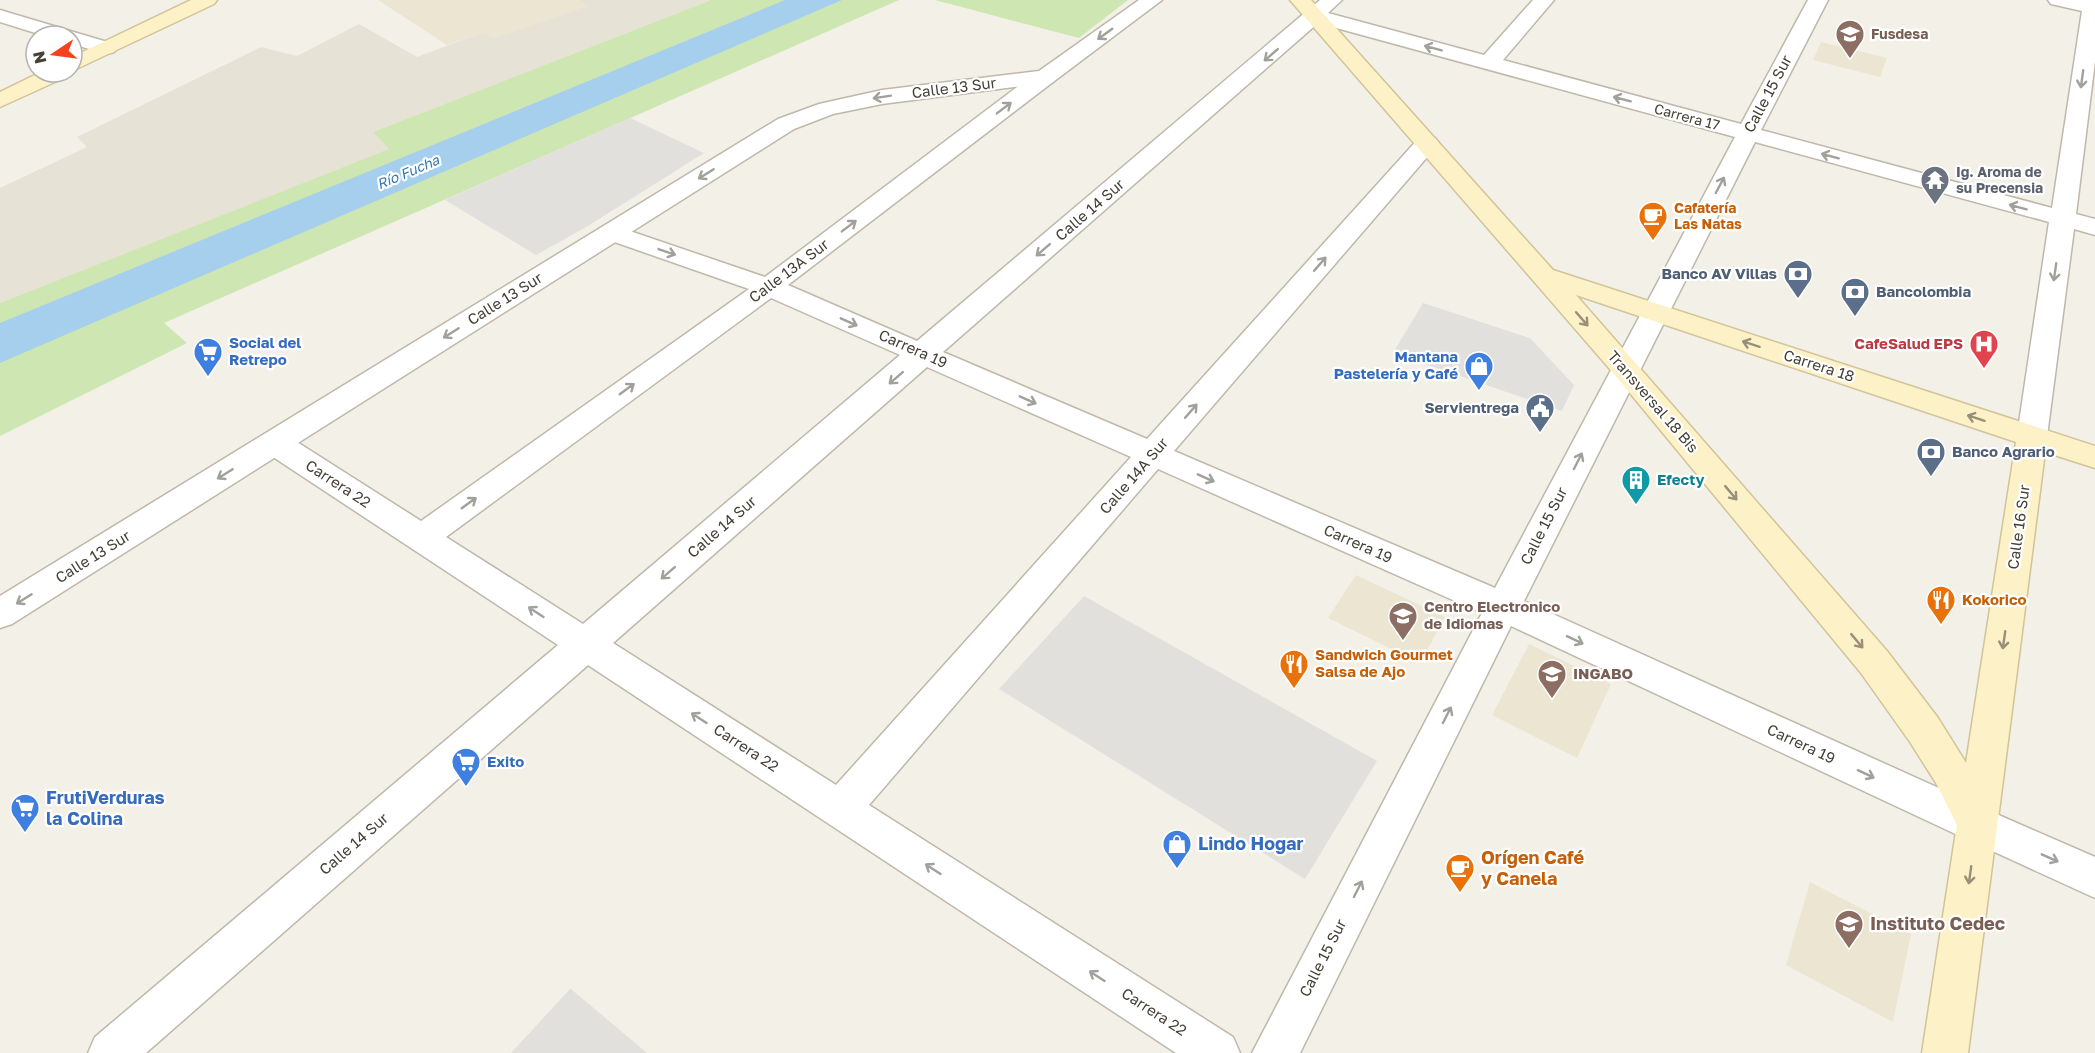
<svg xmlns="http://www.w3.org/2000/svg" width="2095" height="1053" viewBox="0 0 2095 1053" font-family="'Golos Text',sans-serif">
<rect width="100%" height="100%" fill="#f3f0e8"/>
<path fill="#e7e2d6" d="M578,0H711L373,132L390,149L0,303V188L87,147L77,137L261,47L297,56L359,24L417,57L483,32L587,6Z"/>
<path fill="#ece5d2" d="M378,0H578L588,6L493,39L483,32L447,45Z
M1821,42L1887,58L1880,77L1813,60Z
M1356,575L1445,617L1420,663L1328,618Z
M1529,644L1611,684L1577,758L1492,715Z
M1810,882L1911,934L1893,1022L1786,965Z"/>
<path fill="#cee6b2" d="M711,0H899L164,323L187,343L0,436V303L389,149L373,132Z
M935,0H1128L1079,38Z"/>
<path fill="#e2e0dc" d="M630,118L704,153L588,226L536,255L445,200Z
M1423,303L1530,338L1574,385L1562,411L1393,353Z
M1084,596L1377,761L1305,879L999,689Z
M570,989H571L647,1053H511Z"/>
<path fill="#a6cfee" d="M785,0H842L0,363V323Z"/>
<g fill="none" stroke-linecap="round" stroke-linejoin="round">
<g stroke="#bfb8aa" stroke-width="3">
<path id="minor" d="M1320,0H1342L1328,13L1484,55L1533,0H1554L1503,60L1741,124L1808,0H1828L1761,130L2052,208L2082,11L2051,4L2048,0H2095V61L2076,214L2095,219V235L2074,229L2047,436L2043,443L2032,447L2021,443L2017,436L2049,222L1755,142L1524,601L1992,812L1998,825L1992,838L1978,844L1964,838L1511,626L1300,1053H1252L1482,613L1158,469L869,805L1233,1037L1240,1053H1176L588,665L146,1053H88L95,1037L558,645L264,451L260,443L264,435L275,432L286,435L421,521L749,289L603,238L599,233L603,228L612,225L621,228L765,277L1037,72H1053L1056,77L1053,82L788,285L917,341ZM1318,23L1735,137L1495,588L1174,451L1435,148L1439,143L1435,138H1419L1147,439L943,352ZM771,298L900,355L583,624L446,537ZM927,367L1131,457L836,785L613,643Z
M0,10L114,44L117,48L114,52L107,54L72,44V36H45L0,22Z"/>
</g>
<g stroke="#bfb8aa" stroke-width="3">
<path id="tertiary" d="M1139,0H1162L1053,82L882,104L833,114L794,129L12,624L0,628V596L778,119L819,104L882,90L1039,71Z
M1978,806L2095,857V898L1964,838L1958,825L1964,812Z"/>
</g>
<g stroke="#d2c499" stroke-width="3">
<path id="secondary" d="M191,0H217L214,4L72,71V57Z
M1290,0H1311L1553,270L2095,446V468L2045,452L1968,1053H1922L1957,825L1936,783L1910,742L1861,673L1615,375ZM1576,295L2016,442L1966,763L1938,718L1887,651Z
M41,72H69L66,77L0,107V92Z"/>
</g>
<use href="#minor" fill="#fff" fill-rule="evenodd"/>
<use href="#tertiary" fill="#fff" fill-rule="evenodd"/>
<use href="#secondary" fill="#fdf1c8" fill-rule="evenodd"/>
</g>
<defs><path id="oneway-shaft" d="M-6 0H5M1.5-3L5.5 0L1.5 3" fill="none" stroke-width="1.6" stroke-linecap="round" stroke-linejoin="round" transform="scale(1.5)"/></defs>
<g stroke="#a2a09b">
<use href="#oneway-shaft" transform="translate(1105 34) rotate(144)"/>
<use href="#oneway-shaft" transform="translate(1433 48) rotate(-165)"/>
<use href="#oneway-shaft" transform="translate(1271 55) rotate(139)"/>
<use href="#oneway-shaft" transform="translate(2082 79) rotate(98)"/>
<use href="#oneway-shaft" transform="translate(882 97) rotate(171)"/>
<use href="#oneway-shaft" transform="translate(1622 99) rotate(-165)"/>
<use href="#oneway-shaft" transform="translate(1004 108) rotate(-37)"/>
<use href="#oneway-shaft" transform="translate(1830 156) rotate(-165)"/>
<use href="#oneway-shaft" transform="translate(706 174) rotate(148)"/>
<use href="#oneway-shaft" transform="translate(1720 185) rotate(-62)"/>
<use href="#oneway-shaft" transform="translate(2018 207) rotate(-165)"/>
<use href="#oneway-shaft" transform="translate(849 226) rotate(-37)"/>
<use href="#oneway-shaft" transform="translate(1043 250) rotate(139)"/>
<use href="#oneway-shaft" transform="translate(667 252) rotate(19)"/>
<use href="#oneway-shaft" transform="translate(1320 264) rotate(-49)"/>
<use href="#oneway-shaft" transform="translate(2055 272) rotate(98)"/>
<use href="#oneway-shaft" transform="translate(849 322) rotate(24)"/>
<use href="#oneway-shaft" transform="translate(451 333) rotate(148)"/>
<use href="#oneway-shaft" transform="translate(896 378) rotate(139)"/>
<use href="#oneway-shaft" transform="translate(627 389) rotate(-36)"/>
<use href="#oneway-shaft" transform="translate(1028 400) rotate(24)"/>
<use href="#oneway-shaft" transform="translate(1191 411) rotate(-49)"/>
<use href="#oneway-shaft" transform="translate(1578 461) rotate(-63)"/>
<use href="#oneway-shaft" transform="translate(225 474) rotate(148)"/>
<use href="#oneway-shaft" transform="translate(1206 478) rotate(24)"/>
<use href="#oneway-shaft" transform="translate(469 503) rotate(-36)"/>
<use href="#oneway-shaft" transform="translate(668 573) rotate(139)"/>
<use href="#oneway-shaft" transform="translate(24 599) rotate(148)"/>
<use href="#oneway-shaft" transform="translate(536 612) rotate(-147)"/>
<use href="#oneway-shaft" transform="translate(1575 640) rotate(25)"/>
<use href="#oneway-shaft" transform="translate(1447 715) rotate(-63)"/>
<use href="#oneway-shaft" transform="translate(699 718) rotate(-147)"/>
<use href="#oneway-shaft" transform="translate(1866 774) rotate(25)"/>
<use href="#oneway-shaft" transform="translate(2050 858) rotate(24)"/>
<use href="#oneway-shaft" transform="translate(933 869) rotate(-147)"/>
<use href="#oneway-shaft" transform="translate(1358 889) rotate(-63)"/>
<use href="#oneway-shaft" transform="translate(1097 976) rotate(-147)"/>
</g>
<g stroke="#989078">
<use href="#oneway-shaft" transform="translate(1582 319) rotate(49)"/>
<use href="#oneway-shaft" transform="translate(1751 344) rotate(-162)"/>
<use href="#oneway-shaft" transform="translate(1976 418) rotate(-162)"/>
<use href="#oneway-shaft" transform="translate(1731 493) rotate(50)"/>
<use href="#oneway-shaft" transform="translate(2004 640) rotate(98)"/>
<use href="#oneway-shaft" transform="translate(1857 641) rotate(50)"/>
<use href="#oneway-shaft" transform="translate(1970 875) rotate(98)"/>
</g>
<defs>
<g id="university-pin" transform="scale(1.5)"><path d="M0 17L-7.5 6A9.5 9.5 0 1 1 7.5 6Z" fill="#8d6e63" stroke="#fff"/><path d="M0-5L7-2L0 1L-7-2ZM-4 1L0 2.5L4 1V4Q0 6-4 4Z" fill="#fff"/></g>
<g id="temple-pin" transform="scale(1.5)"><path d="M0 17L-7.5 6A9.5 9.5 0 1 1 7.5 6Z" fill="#6b7280" stroke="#fff"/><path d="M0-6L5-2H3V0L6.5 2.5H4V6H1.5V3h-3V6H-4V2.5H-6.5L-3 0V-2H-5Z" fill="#fff"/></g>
<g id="cafe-pin" transform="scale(1.5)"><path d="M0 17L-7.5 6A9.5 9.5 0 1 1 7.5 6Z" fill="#e8710a" stroke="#fff"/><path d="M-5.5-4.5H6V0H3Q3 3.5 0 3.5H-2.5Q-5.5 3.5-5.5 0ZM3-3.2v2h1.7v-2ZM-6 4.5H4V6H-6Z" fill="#fff"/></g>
<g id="bank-pin" transform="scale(1.5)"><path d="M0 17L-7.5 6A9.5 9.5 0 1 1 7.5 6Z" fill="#5c6f8a" stroke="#fff"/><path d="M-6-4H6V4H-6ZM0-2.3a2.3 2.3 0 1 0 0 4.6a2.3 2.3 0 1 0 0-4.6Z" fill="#fff"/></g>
<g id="hospital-pin" transform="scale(1.5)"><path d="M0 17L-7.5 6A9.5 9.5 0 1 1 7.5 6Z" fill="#e0444e" stroke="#fff"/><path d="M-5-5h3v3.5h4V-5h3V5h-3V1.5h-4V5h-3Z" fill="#fff"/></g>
<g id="supermarket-pin" transform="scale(1.5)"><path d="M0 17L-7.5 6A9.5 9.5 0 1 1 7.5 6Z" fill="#3f7fe0" stroke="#fff"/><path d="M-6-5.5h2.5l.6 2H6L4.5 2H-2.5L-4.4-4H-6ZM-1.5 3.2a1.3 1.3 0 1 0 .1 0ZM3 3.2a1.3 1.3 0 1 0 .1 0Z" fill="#fff"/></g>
<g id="shop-pin" transform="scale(1.5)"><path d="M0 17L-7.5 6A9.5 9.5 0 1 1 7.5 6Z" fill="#3f7fe0" stroke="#fff"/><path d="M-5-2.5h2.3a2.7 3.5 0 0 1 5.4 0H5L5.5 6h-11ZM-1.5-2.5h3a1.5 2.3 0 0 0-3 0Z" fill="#fff"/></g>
<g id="civic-pin" transform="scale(1.5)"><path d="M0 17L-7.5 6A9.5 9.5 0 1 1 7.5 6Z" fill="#5c6f8a" stroke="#fff"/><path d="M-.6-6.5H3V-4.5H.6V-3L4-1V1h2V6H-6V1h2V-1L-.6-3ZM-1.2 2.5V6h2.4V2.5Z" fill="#fff"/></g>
<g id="building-pin" transform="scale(1.5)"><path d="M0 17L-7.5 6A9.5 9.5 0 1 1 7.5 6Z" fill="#0f9aa8" stroke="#fff"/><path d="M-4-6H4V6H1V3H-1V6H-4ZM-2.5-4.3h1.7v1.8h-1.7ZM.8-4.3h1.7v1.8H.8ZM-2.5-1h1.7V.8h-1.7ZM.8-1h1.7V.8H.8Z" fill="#fff"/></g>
<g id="restaurant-pin" transform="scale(1.5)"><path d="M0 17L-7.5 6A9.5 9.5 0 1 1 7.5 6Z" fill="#e8710a" stroke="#fff"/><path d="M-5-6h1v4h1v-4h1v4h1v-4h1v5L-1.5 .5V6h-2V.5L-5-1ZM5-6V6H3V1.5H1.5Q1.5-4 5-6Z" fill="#fff"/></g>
</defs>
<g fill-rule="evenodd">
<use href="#university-pin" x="1850" y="34"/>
<use href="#temple-pin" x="1935" y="180"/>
<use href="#cafe-pin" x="1653" y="216"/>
<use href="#bank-pin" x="1798" y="274"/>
<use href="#bank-pin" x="1855" y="292"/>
<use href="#hospital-pin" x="1984" y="344"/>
<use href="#supermarket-pin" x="208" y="352"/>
<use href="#shop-pin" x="1479" y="366"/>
<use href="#civic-pin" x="1540" y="408"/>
<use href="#bank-pin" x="1931" y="452"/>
<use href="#building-pin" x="1636" y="480"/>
<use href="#restaurant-pin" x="1941" y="600"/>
<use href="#university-pin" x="1403" y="616"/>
<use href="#restaurant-pin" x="1294" y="664"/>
<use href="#university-pin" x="1552" y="674"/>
<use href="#supermarket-pin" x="466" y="762"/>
<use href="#supermarket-pin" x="25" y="808"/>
<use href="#shop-pin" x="1177" y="844"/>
<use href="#cafe-pin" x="1460" y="868"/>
<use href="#university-pin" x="1849" y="924"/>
</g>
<g text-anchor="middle" stroke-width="4.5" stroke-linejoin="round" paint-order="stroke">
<g font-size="14" font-weight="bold" fill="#785e54" stroke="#fff" text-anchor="start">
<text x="1871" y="39">Fusdesa</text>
</g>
<g font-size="14" fill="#464137" stroke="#fff">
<text transform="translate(1687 117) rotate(15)" y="5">Carrera 17</text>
</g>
<g font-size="14" font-style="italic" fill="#3279b0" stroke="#fff">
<text transform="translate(408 172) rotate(-23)" y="5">Río Fucha</text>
</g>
<g font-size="14" font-weight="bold" fill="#5b616d" stroke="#fff" text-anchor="start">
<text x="1956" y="177">Ig. Aroma de<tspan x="1956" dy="16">su Precensia</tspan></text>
</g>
<g font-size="14" font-weight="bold" fill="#c56008" stroke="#fff" text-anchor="start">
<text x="1674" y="213">Cafatería<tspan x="1674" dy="16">Las Natas</tspan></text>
</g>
<g font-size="15" fill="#464137" stroke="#fff">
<text transform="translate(954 88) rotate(-7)" y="5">Calle 13 Sur</text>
<text transform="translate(1768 94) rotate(-62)" y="5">Calle 15 Sur</text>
<text transform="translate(1090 210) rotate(-41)" y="5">Calle 14 Sur</text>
<text transform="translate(789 271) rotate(-37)" y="5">Calle 13A Sur</text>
<text transform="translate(505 299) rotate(-32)" y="5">Calle 13 Sur</text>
<text transform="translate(913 349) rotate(24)" y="5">Carrera 19</text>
<text transform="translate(1819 366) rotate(18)" y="5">Carrera 18</text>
<text transform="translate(1653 402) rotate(49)" y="5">Transversal 18 Bis</text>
<text transform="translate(1134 476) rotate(-49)" y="5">Calle 14A Sur</text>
<text transform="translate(338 484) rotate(33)" y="5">Carrera 22</text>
<text transform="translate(1544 526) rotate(-63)" y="5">Calle 15 Sur</text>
<text transform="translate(722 527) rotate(-41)" y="5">Calle 14 Sur</text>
<text transform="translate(2019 527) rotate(-82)" y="5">Calle 16 Sur</text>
<text transform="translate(1358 544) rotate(24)" y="5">Carrera 19</text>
<text transform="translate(93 557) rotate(-32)" y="5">Calle 13 Sur</text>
<text transform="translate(1801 744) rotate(25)" y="5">Carrera 19</text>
<text transform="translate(746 748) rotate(33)" y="5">Carrera 22</text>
<text transform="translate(354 844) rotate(-41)" y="5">Calle 14 Sur</text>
<text transform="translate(1323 958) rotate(-63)" y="5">Calle 15 Sur</text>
<text transform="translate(1154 1012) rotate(33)" y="5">Carrera 22</text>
</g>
<g font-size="15" font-weight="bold" fill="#4e5e75" stroke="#fff" text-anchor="end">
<text x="1777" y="279">Banco AV Villas</text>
<text x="1876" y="297" text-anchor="start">Bancolombia</text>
<text x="1519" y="413">Servientrega</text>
<text x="1952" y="457" text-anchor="start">Banco Agrario</text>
</g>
<g font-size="15" font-weight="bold" fill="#366cbe" stroke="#fff" text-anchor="start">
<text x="229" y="348">Social del<tspan x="229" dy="17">Retrepo</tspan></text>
<text x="1458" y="362" text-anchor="end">Mantana<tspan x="1458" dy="17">Pastelería y Café</tspan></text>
<text x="487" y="767">Exito</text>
</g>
<g font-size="15" font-weight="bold" fill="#be3a42" stroke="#fff" text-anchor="end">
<text x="1963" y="349">CafeSalud EPS</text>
</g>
<g font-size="15" font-weight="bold" fill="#0d838f" stroke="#fff" text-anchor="start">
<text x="1657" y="485">Efecty</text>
</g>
<g font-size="15" font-weight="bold" fill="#c56008" stroke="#fff" text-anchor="start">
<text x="1962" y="605">Kokorico</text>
<text x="1315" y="660">Sandwich Gourmet<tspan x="1315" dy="17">Salsa de Ajo</tspan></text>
</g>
<g font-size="15" font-weight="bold" fill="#785e54" stroke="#fff" text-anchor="start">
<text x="1424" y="612">Centro Electronico<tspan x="1424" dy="17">de Idiomas</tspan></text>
<text x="1573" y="679">INGABO</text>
</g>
<g font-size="18" font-weight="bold" fill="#366cbe" stroke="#fff" text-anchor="start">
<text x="46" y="804">FrutiVerduras<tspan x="46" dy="21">la Colina</tspan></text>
<text x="1198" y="850">Lindo Hogar</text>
</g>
<g font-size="18" font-weight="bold" fill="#c56008" stroke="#fff" text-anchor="start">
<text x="1481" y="864">Orígen Café<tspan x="1481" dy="21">y Canela</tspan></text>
</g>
<g font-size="18" font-weight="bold" fill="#785e54" stroke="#fff" text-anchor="start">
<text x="1870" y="930">Instituto Cedec</text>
</g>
</g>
<g transform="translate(54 54) rotate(257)"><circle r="28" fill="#ffffff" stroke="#b5b3af" stroke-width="1.5"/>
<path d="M0-4.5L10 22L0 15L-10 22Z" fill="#f4421e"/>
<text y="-9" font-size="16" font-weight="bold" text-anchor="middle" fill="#464137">N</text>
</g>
</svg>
